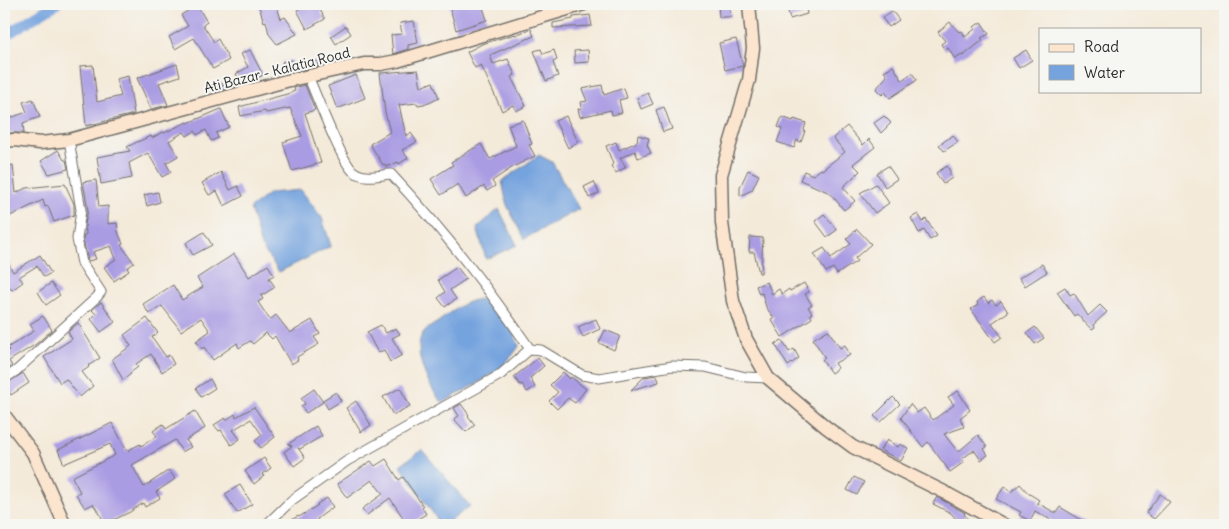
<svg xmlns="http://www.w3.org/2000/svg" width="1229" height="529" viewBox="0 0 1229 529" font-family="Delius,sans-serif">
<rect width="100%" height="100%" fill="#f6f6f2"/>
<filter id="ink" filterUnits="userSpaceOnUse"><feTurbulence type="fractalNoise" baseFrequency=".02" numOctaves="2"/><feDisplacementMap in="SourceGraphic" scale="10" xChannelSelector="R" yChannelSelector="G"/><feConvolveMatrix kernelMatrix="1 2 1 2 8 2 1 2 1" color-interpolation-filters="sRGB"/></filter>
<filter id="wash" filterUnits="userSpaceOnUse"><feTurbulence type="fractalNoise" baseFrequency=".0096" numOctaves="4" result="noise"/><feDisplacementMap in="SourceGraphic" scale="20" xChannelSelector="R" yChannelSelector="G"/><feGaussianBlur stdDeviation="1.12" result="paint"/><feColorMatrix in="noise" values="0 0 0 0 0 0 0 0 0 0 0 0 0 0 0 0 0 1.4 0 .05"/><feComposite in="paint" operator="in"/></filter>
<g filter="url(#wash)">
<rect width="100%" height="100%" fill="#f4ead9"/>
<path fill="#75a3de" stroke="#506784" d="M539,155L552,162L579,209L524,239L507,205L502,181Z
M301,190L322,218L331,246L279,272L261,246L250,208L270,193Z
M499,209L517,245L486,259L477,228Z
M479,299C496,307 513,328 519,346C503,373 470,387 444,402L441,401C429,388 411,350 423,333C428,327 436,324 442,319C454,309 464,302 479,299Z
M422,450L470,506L445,525H441L400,465Z"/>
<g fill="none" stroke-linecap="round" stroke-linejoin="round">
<path stroke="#75a3de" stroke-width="11" d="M4,36L56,4"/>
</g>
<g id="blocks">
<path fill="#aa9ce3" d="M258,4H276L281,19L285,17L297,34L277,44L269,34L266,21L264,22Z
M308,4H317L325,19L307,29L297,10Z
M449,4H482L487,20L456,30Z
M718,4H729L731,17H719Z
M786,4H805L807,14L790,19Z
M197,5L207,22L203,25L214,42L218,39L229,60L213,69L194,38L175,49L169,37L188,26L181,15Z
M892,11L899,20L889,27L882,18Z
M590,15L592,26L553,28V23L573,19V17Z
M414,21L418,43L408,45V49L393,54L391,35L402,34L400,23Z
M950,22L959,32L962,31L965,37L975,29L974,27L981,22L989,34L981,38L983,40L963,56L962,55L955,59L948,48L945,50L941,44L945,41L938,32Z
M346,26L351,34L336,44L331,36Z
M531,29L534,36L490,55L493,64L508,59L515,75L511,77L526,106L516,111L513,105L502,111L481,65L475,68L467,52L482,44L515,34V35Z
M736,39L743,66L725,70L719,43Z
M541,49L543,54L554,50L557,60L553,62L558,76L546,81L534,51Z
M250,50L263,75L249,83L216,92L213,88L222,83L223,86L239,79L236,74L248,67L241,54Z
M588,50L589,62L575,63L574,51Z
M1026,50L1032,60L1019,68L1013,58Z
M292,60L294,68L317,61L318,66L285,73L282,62Z
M177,64L180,76L159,83L168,105L151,109L137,78Z
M93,65L97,102L121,96L116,79L128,76L134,114L86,126L80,66Z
M893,66L902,80L912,73L917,80L890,98L885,92L882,95L876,89L887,76L884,71Z
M418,70L421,87L433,82L439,98L429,103L418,105L417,103L399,105L406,136L411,133L417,142L402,150L408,158L399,164L398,162L386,167L385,164L383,165L370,144L390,132L385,112L380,73Z
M356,75L365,98L337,109L328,86Z
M305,85L315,110L305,113L321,163L292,171L283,142L302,136L290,108L266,113L265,111L241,116L239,107L287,94L295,91L294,88Z
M602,85L604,95L624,88L627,98L619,100L622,113L612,115L611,110L580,117L578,109L582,108L581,102L587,101L582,89Z
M648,93L653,104L641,109L637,98Z
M33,99L40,117L23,123L24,133H4V120L27,112L23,102Z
M664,107L672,129L663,132L656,110Z
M221,109L229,127L216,133L218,138L211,141L206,130L197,135L195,131L187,136L184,132L169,141L178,156L166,163L171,172L162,177L148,153L129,163L132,178L101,184L97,157L130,151L127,147L137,142L151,136L152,138L163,132L164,133L187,122L188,123Z
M566,116L578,142L568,148L555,121Z
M884,116L891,123L881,133L874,123Z
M782,117L793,121L794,119L806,123L804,130L805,131L801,142L797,140L794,148L777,142L782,129L778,127Z
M523,120L532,144L529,145L535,156L513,167L492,181L495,186L487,191L484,186L466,198L458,184L441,195L431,179L453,165L451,162L481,144L490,159L516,146L508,125Z
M847,126L863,145L869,139L875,147L853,164L860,171L843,187L855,201L844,210L830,193L800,180L804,171L813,175L821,169L822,170L845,152L833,138Z
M638,135L649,138L647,145L651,153L638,158L635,151L620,158L626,167L616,173L611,166L613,164L606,146L616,142L619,150L637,142Z
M953,135L958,142L944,151L939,145Z
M58,150L64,160H66L68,169L49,174L41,161Z
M13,165L16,193L26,188L65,184L74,204V215L54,222L48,206L45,207L43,200L4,219V166Z
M888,166L897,179L885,187L877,173Z
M947,166L951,173L949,174L952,178L943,184L936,173Z
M748,170L759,175L752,190L740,196V187Z
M221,172L230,190L238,186L243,196L224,206L217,191L209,195L202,183Z
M96,180L99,207L108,206V224L117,223L118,232L123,244L121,245L134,263L127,268L129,271L114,281L104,267L116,259L111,246L93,252L96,259L88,261L83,239L84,235L86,234L85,224L88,210L83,182Z
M594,182L599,193L589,198L584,187Z
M876,184L889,203L875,213L860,193Z
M158,192L160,202L147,206L144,195Z
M824,214L837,230L827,237L815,221Z
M918,214L923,222L926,219L937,236L930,240L924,230L919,233L911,218Z
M857,229L871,244L855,258L857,261L837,274L833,268L826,272L814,254L824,248L831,258L851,244L846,239Z
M204,232L212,245L193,255L186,243Z
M750,237L763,238L761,273H759L754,252H749Z
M234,254L249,277L268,265L274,275L269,278L275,287L261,296L263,299L258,302L270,320L276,315L290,333L312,320L320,334L314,337L319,344L297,357L298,360L291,364L275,336L272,339L266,333L253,344L250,341L239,348L237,343L213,360L204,347L202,349L196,341L210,331L201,318L181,331L162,306L149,314L143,304L173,285L182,300L203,287L197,278Z
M40,255L51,273L44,277L37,266L19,277L23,282L12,290L9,287L4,290V256L13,272Z
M1042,264L1047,272L1025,286L1019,278Z
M457,267L466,279L450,290L456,299L445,307L438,298L445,292L438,280Z
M767,282L772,294L779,289L782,294L789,289L790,291L804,283L809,292L805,294L812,305L808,307L812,313L810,314L812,318L782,337L771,319L774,318L766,307L762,293L759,294L756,286Z
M51,283L60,295L46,305L38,292Z
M1065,287L1070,295L1074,293L1088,316L1100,305L1107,312L1093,325L1095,328L1092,330L1077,314L1074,316L1057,292Z
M984,297L988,303L992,300L996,305L1001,301L1008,312L992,323L1002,337L995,342L971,309L978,305L977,302Z
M101,302L115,322L101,332L91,319L96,314L92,310Z
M43,316L52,330L36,344L9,361L12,366L4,372V353L9,350L7,348L34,331L30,324Z
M147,318L158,333L152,337L166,357L169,355L174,364L162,372L151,354L136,364L138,367L130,373L131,374L123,380L112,359L131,346L124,335Z
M596,319L600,329L583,337L578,327Z
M78,323L100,358L88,366L89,367L82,372L93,386L80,397L66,379L60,383L44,357L72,339L68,332Z
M381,325L386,333L396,328L400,334L392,338L402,355L390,362L384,350L378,353L367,332Z
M1035,327L1044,338L1035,344L1027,333Z
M605,330L620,336L614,350L599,343Z
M828,330L840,348L845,345L850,355L835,363L838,368L831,373L822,360L825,358L813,339Z
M782,340L789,352L794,349L799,358L788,366L775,344Z
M538,358L544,366L530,378L535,387L527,392L522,384L520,385L514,377Z
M563,372L570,379L571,377L586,389L575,403L568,398L557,409L549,401L558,392L550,385Z
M23,373L29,383L11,395L4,385Z
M657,375L659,382L631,390L644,377Z
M210,379L215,388L201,397L196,388Z
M400,388L410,406L393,415L383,397Z
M314,389L323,402L306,413L301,406L305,404L301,398Z
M958,391L970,410L960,418L964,427L944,434L958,452L978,435L987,447L984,449L988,455L981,460L974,450L962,459L964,462L950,472L928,442L923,447L901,418L910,404L917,413L924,408L933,420L954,405L948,397Z
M336,392L341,401L328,409L323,400Z
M893,397L900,404L881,422L874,416Z
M356,401L371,425L361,432L346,408Z
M461,404L469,415L468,416L475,425L466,432L454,419L459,416L454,408Z
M254,407L275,437L261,448L255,441L262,435L251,419L233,430L240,439L231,445L221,430L219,431L214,425L225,418L226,420L235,414L236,417Z
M195,411L205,428L186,440L191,447L182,452L175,440L132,465L144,487L169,470L175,479L156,492L160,498L145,507L143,503L130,512L105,524L98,510H97L93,504L85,508L76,494L80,492L72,477L115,455L110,444L64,464L58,450L112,423L127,451L140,444L141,446L157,436L153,431L163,424L166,429Z
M316,426L322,436L300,449L298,448L305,458L294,466L284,452L292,446L288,444Z
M887,440L898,447L900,444L908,448L901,461L880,450Z
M264,458L271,468L263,474L264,476L254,484L245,471Z
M386,459L399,480L403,477L423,506L422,507L426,514L408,525L390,498L367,515L362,509L383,494L372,480L347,498L337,484L371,461L375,466Z
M854,477L864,482L857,495L847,490Z
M1020,484L1028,493L1039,500L1037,503L1056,513L1060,507L1090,525H1057L1051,520L1035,511L1030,521L1019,515L1021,512L996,499L1004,487L1011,492Z
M240,485L252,504L237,513L225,494Z
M1160,494L1170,502L1154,519L1146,513Z
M937,497L965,513L964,514L970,522L965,525H953L956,519L951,513L933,504Z
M327,498L333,507L317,519L321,525H284L298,516L299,517L318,505L317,504Z"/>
</g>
</g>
<g filter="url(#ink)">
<use href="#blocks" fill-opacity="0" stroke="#716e68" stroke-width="1"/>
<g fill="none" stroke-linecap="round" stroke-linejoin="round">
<g stroke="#716e68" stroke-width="11">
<path id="street" d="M308,76C316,94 341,161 353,171C364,180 379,175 391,174C443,230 487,286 530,349
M4,379L16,371L97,297L101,292L82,263L77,239L81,210L69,140
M266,525L292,500L347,461L500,375L530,349L541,350L582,375L599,378L672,366L705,367L746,377L768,378"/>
</g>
<g stroke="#716e68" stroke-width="15">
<path id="secondary" d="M749,4L753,48L749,80L721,175L722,223L733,301L746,339L768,378L826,427L853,447L944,492L1004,525
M4,141L14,140L40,143L69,140L286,81L364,64H381L397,61L584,4
M4,415L33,453L65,525"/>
</g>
<use href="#street" stroke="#fff" stroke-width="9"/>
<use href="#secondary" stroke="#fce5cf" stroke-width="12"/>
</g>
</g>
<g text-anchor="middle" stroke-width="4" stroke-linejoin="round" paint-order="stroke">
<g font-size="14" fill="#2b2b2b" stroke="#f6f6f2">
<text transform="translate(277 70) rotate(-14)" y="5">Ati Bazar - Kalatia Road</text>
</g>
</g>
<rect width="1229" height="529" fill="none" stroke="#f6f6f2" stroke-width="20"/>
<rect x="1039" y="28" width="162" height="65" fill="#f6f6f2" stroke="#a5a5a2"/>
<rect x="1049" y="44" width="25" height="8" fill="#fce5cf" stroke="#a5a5a2"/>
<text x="1084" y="52" font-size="15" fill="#2b2b2b">Road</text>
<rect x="1049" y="65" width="25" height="15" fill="#75a3de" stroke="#a5a5a2"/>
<text x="1084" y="78" font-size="15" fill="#2b2b2b">Water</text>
</svg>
